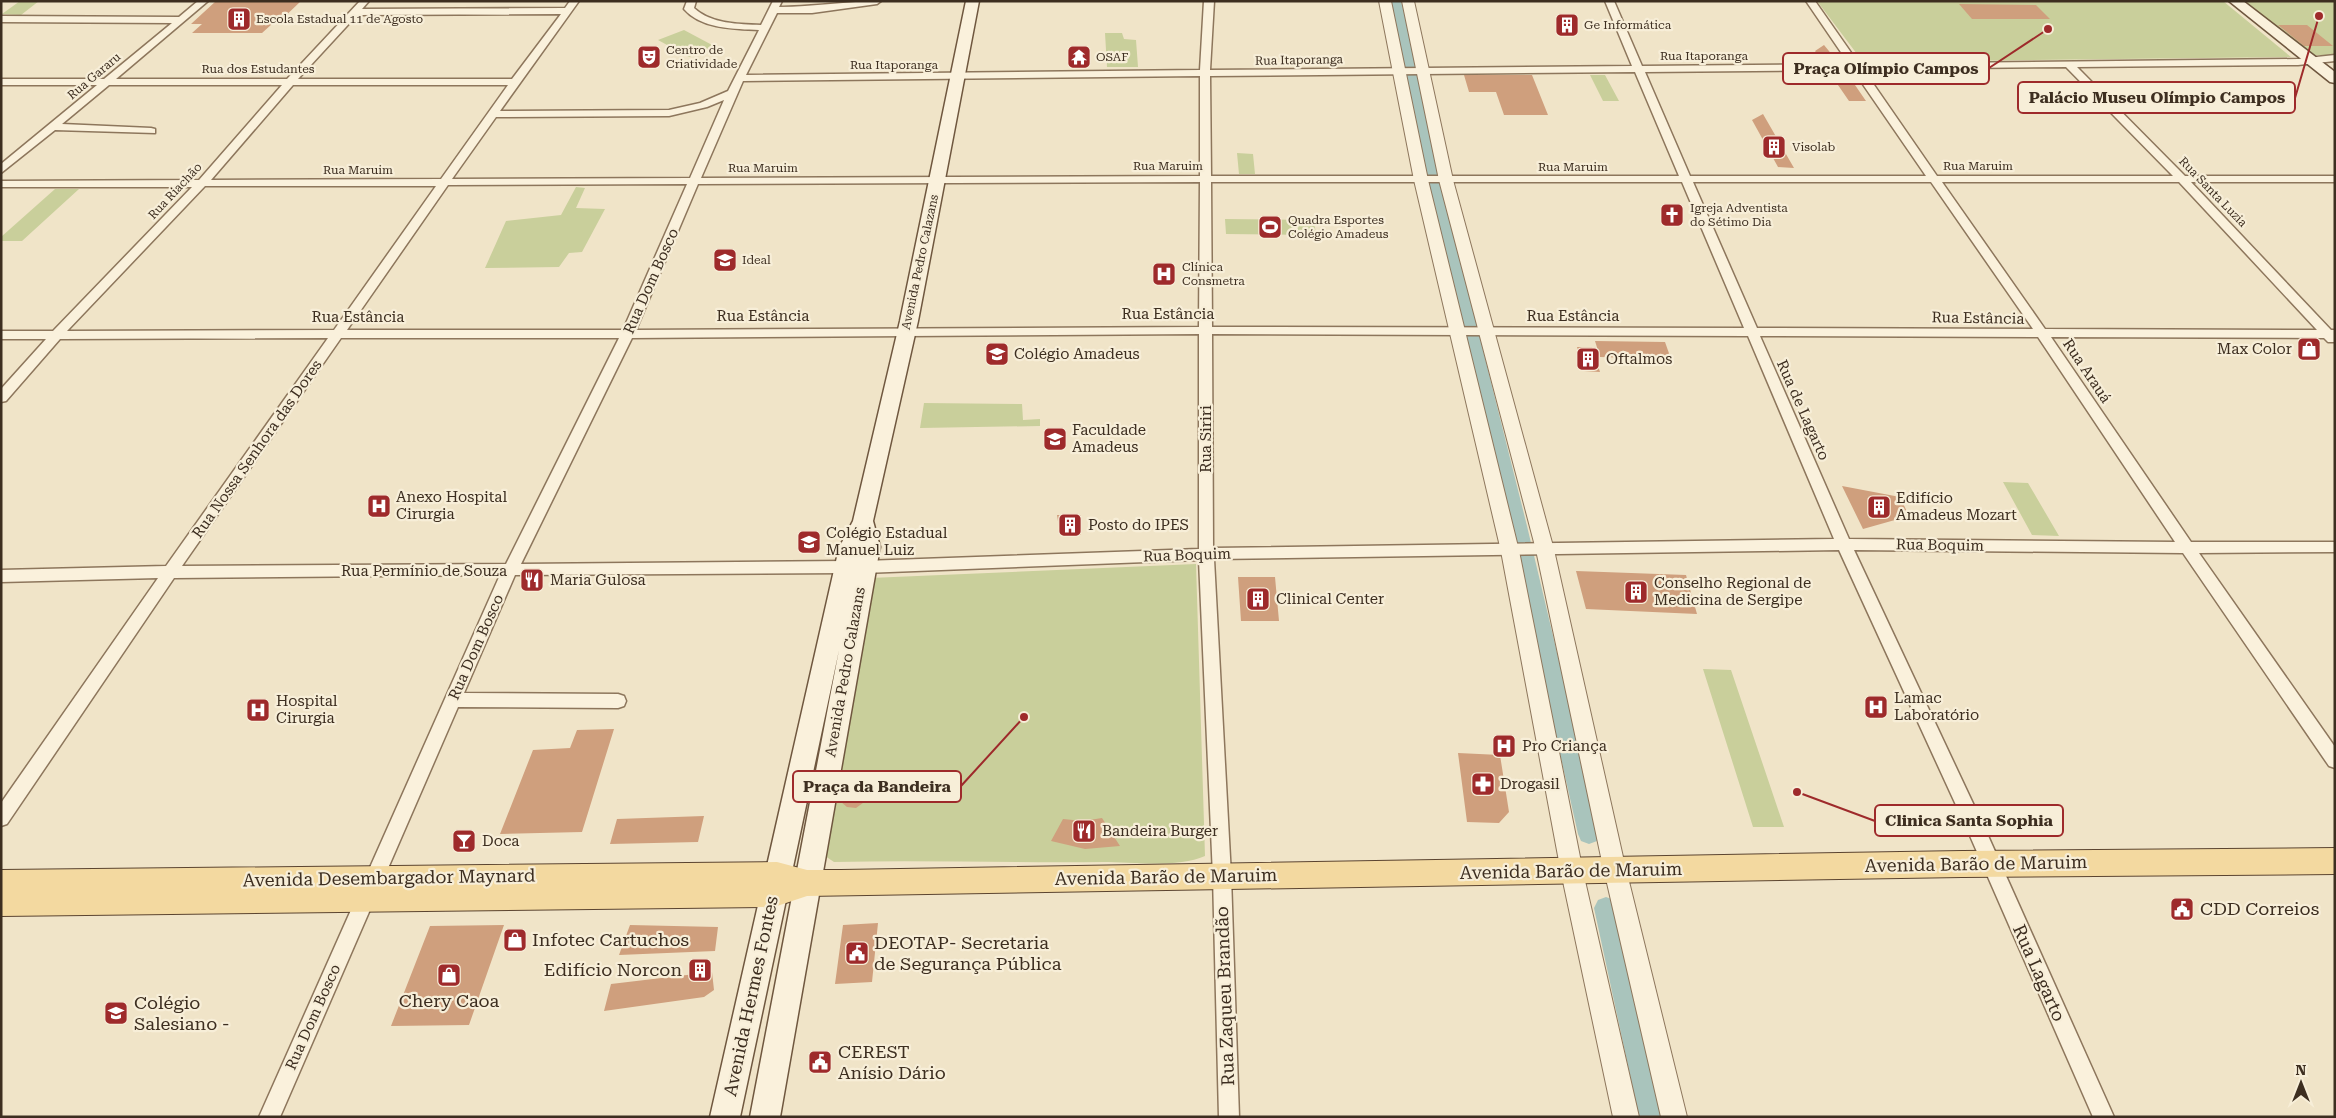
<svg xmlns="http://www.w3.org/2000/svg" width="2336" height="1118" viewBox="0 0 2336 1118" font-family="'Roboto Serif',serif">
<rect width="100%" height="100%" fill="#f0e4c8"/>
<path fill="#c9cf9b" d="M20,1H39L21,15L2,14Z
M1817,1H2223L2291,57L1863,62Z
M2240,1H2335V55H2308Z
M684,30L714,46L689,57L658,40Z
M1105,33H1122L1124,39L1136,40L1138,67H1107Z
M1590,75H1605L1619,101H1603Z
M1237,153L1253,154L1255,174H1239Z
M576,187L585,188L576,208L605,209L582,252L569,253L559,267L485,268L506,221L561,215Z
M55,189H79L22,241H1V237Z
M1225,219L1314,220L1316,235L1226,234Z
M924,403L1022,404L1023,420L1040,419V426L920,428Z
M2003,482L2028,483L2059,536L2032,535Z
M1196,564L1205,856C1178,868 1133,862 1103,862C1013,863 924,860 834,862L825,856L870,578Z
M1703,669L1731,670L1784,827H1753Z"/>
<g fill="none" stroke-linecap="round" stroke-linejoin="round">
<path fill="#a9c4bc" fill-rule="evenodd" d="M1389,1H1401L1414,54L1435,158L1527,526L1600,834L1597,841L1589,844L1581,841L1578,834L1509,526L1421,158L1402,54Z
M1606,897L1614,900L1618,908L1665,1117H1639L1594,908L1598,900Z"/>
</g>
<path fill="#cf9f7d" d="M216,1H301L277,24H272L262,33H192L202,24H191Z
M1959,4L2036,5L2050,19H1972Z
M2278,25H2307L2333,46H2304Z
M1824,45L1838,62H1823L1815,51Z
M1829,72H1846L1866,101H1849Z
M1464,75H1532L1548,115H1504L1496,92H1469Z
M1763,114L1794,168L1778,167L1752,120Z
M1595,341L1665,342L1671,359L1600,357Z
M1577,347H1592L1600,372L1584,371Z
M1842,486L1900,497L1909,516L1863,529Z
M1057,515H1081V535L1060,534Z
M1576,571L1686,575L1697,614L1586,609Z
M1238,577H1275L1279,621H1241Z
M614,729L582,832L500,834L533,750L570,748L577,730Z
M1458,753L1500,755L1509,812L1499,823L1467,822Z
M851,785L865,786L869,793L867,800L856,808L847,807L841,802L842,794Z
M704,816L698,842L610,844L617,819Z
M1102,818L1120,846L1085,849L1051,841L1063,819L1083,821Z
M878,923L872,982L835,984L843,925Z
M504,925L469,1025L391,1026L430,926Z
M630,925L718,927L715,951L619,955Z
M712,972L714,990L704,997L604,1011L611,984Z"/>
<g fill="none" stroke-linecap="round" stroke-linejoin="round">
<g stroke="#8d765c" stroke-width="3">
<path id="minor" d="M198,1H208L116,79H287L360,1H369L362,9L565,8L570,1H579L500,111L669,110L700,103L728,91L759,30C735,29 701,29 684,9L687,1H696L694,8C711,24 739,24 761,25L773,1H782L779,7C814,7 847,1 881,1L877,4L812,13H777L746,75L1200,70L1204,1H1214L1210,70L1632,66L1605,1H1614L1642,66L1849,64L1806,1H1815L1859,64L2298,59L2335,55V61L2298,65L2077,67L2185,176H2335V182H2191L2331,330H2335V342H2328L2324,338L2051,337L2191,542H2335V552L2199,553L2335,747V768L2329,766L2183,553L1854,550L1985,829L2114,1117H2093L1967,829L1839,550L1214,559L1231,876L1239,1117H1219L1213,876L1199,560L864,573L859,571L856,567L859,563L864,561L1199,549V334L632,338L521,564L846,561L851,563L854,567L851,571L846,573L515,575L464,693L618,694L624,696L626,701L624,706L618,708L458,707L280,1117H259L500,575L174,578L7,824L1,826V803L158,578L1,582V570L166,566L328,338L60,339L6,401L1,402V389L46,339H1V331H53L192,187H1V181L199,180L282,85H109L62,124L151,128L155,129V133L55,130L1,173V164L97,85H1V79H104L172,23L1,22V16L179,17ZM561,14L512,79H298L357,15ZM2066,67L2173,176H1937L1863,69ZM1853,70L1926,176H1690L1645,72ZM1635,72L1679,176H1211L1210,76ZM1200,76V176L701,178L743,81ZM293,85H508L441,179L211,180ZM724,100L690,178L452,179L496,117L669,116L707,107ZM1200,182L1199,327L636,330L698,184ZM1211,182H1682L1744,328L1212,327ZM1693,182H1931L2033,329L1757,328ZM1942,182H2179L2317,330L2045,329ZM687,184L623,330H347L448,185ZM205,186H436L334,330L67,331ZM1212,334L1748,336L1834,539L1213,548ZM1760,336L2038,337L2175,542L1849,539ZM341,338H619L506,564L182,566Z"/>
</g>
<g stroke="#8d765c" stroke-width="2">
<path id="tertiary" d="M1379,1H1391L1428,180L1519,551L1583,872L1639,1117H1613L1561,872L1501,551L1414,180Z
M1402,1H1414L1453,180L1554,550L1623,857L1687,1117H1661L1601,857L1536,550L1439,180Z"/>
</g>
<g stroke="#6f573f" stroke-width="3">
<path id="secondary" d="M966,1H979L918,321L873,521L880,547L780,1117H750L839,650L740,1117H710L839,548L853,521L900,321Z
M2229,1H2243L2335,72V83L2330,82Z"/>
</g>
<g stroke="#5b4430" stroke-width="2">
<path id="primary" d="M2335,848V874L1962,877L807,896L774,907L1,916V870L777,862L807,870H841L1962,851Z"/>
</g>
<use href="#minor" fill="#faf1dc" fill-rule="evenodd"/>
<use href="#tertiary" fill="#faf1dc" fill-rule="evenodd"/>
<use href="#secondary" fill="#faf1dc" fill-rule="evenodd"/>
<use href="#primary" fill="#f3d9a0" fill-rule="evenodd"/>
</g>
<defs>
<g id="building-square" transform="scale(1.25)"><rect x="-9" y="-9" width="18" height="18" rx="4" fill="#9e2a2b" stroke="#f7eed8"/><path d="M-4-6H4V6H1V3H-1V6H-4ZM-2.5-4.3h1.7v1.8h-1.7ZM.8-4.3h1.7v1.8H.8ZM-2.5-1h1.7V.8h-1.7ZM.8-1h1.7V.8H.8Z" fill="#fff"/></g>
<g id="theatre-square" transform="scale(1.25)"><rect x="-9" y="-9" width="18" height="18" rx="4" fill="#9e2a2b" stroke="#f7eed8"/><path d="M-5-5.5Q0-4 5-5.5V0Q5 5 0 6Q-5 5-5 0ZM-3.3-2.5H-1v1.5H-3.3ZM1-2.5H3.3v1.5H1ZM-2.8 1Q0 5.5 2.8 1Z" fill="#fff"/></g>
<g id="temple-square" transform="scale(1.25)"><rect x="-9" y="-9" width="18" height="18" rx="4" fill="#9e2a2b" stroke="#f7eed8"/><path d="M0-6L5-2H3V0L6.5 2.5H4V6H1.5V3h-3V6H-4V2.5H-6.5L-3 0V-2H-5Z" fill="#fff"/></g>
<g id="church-square" transform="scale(1.25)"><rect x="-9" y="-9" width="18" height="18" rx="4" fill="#9e2a2b" stroke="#f7eed8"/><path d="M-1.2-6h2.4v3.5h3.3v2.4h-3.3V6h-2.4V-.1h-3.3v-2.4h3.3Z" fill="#fff"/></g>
<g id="stadium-square" transform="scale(1.25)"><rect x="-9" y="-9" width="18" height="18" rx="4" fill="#9e2a2b" stroke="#f7eed8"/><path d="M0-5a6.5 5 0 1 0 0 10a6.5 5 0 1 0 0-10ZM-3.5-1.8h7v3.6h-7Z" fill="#fff"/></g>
<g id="school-square" transform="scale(1.25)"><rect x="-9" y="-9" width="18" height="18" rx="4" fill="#9e2a2b" stroke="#f7eed8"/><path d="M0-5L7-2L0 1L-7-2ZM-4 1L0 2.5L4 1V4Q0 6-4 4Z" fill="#fff"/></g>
<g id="hospital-square" transform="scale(1.25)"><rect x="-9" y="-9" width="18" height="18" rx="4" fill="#9e2a2b" stroke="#f7eed8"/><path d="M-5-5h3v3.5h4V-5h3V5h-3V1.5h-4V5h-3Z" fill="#fff"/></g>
<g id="shop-square" transform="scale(1.25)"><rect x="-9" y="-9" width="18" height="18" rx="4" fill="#9e2a2b" stroke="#f7eed8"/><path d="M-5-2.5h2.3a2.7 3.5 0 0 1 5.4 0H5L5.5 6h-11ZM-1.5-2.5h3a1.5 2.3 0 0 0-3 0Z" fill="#fff"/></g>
<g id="university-square" transform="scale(1.25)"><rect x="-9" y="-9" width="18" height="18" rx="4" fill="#9e2a2b" stroke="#f7eed8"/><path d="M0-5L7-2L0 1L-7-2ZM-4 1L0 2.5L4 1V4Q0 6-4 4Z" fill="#fff"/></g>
<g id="restaurant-square" transform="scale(1.25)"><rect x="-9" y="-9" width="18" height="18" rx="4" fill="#9e2a2b" stroke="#f7eed8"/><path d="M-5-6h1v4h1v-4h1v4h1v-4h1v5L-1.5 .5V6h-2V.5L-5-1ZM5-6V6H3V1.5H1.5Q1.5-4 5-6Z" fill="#fff"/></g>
<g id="pharmacy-square" transform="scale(1.25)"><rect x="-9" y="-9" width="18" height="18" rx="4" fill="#9e2a2b" stroke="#f7eed8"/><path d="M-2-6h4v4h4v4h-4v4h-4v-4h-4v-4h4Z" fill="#fff"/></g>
<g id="bar-square" transform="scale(1.25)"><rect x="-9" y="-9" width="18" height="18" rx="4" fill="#9e2a2b" stroke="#f7eed8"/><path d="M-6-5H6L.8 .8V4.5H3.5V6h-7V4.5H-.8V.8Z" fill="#fff"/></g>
<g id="civic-square" transform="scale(1.25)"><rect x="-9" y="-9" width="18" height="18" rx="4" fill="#9e2a2b" stroke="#f7eed8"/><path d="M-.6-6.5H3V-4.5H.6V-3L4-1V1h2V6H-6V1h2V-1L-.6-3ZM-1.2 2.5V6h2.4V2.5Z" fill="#fff"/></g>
</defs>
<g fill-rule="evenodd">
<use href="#building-square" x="239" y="19"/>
<use href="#building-square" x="1567" y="25"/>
<use href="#theatre-square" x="649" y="57"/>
<use href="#temple-square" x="1079" y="57"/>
<use href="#building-square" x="1774" y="147"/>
<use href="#church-square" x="1672" y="215"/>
<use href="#stadium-square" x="1270" y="227"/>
<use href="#school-square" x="725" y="260"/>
<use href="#hospital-square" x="1164" y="274"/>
<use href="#shop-square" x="2309" y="349"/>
<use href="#school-square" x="997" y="354"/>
<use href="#building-square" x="1588" y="359"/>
<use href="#university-square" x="1055" y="439"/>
<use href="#hospital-square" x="379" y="506"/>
<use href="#building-square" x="1879" y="507"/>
<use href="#building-square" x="1070" y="525"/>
<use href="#school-square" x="809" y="542"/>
<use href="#restaurant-square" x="532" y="580"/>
<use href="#building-square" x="1636" y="592"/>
<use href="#building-square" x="1258" y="599"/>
<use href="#hospital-square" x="1876" y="707"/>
<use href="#hospital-square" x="258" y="710"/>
<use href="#hospital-square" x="1504" y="746"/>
<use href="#pharmacy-square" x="1483" y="784"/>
<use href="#restaurant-square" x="1084" y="831"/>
<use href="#bar-square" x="464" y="841"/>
<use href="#civic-square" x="2182" y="909"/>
<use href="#shop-square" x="515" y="940"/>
<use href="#civic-square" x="857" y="953"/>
<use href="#building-square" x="700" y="970"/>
<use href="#shop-square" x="449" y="975"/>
<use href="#school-square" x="116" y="1013"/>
<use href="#civic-square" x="820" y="1062"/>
</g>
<g text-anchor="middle" stroke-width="4.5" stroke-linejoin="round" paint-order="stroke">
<g font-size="12" fill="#3d2e20" stroke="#f7eed8" text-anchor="start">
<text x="256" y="23">Escola Estadual 11 de Agosto</text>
<text x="1584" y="29">Ge Informática</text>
<text x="666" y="54">Centro de<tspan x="666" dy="14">Criatividade</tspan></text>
<text x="1096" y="61">OSAF</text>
<text x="1792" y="151">Visolab</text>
<text x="1690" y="212">Igreja Adventista<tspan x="1690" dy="14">do Sétimo Dia</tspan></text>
<text x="1288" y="224">Quadra Esportes<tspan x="1288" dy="14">Colégio Amadeus</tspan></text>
<text x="742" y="264">Ideal</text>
<text x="1182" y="271">Clínica<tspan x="1182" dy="14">Consmetra</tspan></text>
</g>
<g font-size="12" fill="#3d2e20" stroke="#f7eed8">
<text x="1704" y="60">Rua Itaporanga</text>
<text transform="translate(1299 60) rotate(-1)" y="4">Rua Itaporanga</text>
<text x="894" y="69">Rua Itaporanga</text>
<text x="258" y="73">Rua dos Estudantes</text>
<text transform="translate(94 76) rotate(-40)" y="4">Rua Gararu</text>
<text x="1168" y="170">Rua Maruim</text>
<text x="1978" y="170">Rua Maruim</text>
<text x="1573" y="171">Rua Maruim</text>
<text x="763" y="172">Rua Maruim</text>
<text x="358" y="174">Rua Maruim</text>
<text transform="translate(175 191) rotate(-47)" y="4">Rua Riachão</text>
<text transform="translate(2213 192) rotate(46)" y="4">Rua Santa Luzia</text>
<text transform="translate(920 262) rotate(-78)" y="4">Avenida Pedro Calazans</text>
</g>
<g font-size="15" fill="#3d2e20" stroke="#f7eed8">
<text transform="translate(651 281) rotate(-66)" y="5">Rua Dom Bosco</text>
<text x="1168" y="319">Rua Estância</text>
<text x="763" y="321">Rua Estância</text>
<text x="1573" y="321">Rua Estância</text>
<text x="358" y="322">Rua Estância</text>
<text transform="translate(1978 318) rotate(1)" y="5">Rua Estância</text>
<text transform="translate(2087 371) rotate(56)" y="5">Rua Arauá</text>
<text transform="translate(1803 410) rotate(66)" y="5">Rua de Lagarto</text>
<text transform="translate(1206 439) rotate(-90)" y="5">Rua Siriri</text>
<text transform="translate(257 449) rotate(-55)" y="5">Rua Nossa Senhora das Dores</text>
<text transform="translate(1940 545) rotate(1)" y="5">Rua Boquim</text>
<text transform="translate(1187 555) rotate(-2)" y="5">Rua Boquim</text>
<text x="424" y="576">Rua Permínio de Souza</text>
<text transform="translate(476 647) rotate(-66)" y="5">Rua Dom Bosco</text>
<text transform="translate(845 672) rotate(-80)" y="5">Avenida Pedro Calazans</text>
<text transform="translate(313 1017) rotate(-66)" y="5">Rua Dom Bosco</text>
</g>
<g font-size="15" fill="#3d2e20" stroke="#f7eed8" text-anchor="start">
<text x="2292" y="354" text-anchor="end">Max Color</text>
<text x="1014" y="359">Colégio Amadeus</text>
<text x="1606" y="364">Oftalmos</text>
<text x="1072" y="435">Faculdade<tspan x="1072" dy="17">Amadeus</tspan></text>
<text x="396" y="502">Anexo Hospital<tspan x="396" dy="17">Cirurgia</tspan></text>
<text x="1896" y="503">Edifício<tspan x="1896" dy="17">Amadeus Mozart</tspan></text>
<text x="1088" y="530">Posto do IPES</text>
<text x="826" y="538">Colégio Estadual<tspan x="826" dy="17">Manuel Luiz</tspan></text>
<text x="550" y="585">Maria Gulosa</text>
<text x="1654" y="588">Conselho Regional de<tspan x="1654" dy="17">Medicina de Sergipe</tspan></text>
<text x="1276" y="604">Clinical Center</text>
<text x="1894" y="703">Lamac<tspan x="1894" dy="17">Laboratório</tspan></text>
<text x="276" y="706">Hospital<tspan x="276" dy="17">Cirurgia</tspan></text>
<text x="1522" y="751">Pro Criança</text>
<text x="1500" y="789">Drogasil</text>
<text x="1102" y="836">Bandeira Burger</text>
<text x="482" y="846">Doca</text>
</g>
<g font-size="18" fill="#3d2e20" stroke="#f7eed8">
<text transform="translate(1976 864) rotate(-1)" y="6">Avenida Barão de Maruim</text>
<text transform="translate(1571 871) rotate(-1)" y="6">Avenida Barão de Maruim</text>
<text transform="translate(1166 877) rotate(-1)" y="6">Avenida Barão de Maruim</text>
<text transform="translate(389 878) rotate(-1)" y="6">Avenida Desembargador Maynard</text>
<text transform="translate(2039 973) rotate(66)" y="6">Rua Lagarto</text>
<text transform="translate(751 996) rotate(-78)" y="6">Avenida Hermes Fontes</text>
<text transform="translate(1225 996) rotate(-92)" y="6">Rua Zaqueu Brandão</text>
</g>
<g font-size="18" fill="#3d2e20" stroke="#f7eed8" text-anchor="start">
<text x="2200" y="915">CDD Correios</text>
<text x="532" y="946">Infotec Cartuchos</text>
<text x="874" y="949">DEOTAP- Secretaria<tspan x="874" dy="21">de Segurança Pública</tspan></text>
<text x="682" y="976" text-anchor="end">Edifício Norcon</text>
<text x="449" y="1007" text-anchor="middle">Chery Caoa</text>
<text x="134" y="1009">Colégio<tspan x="134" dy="21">Salesiano -</tspan></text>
<text x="838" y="1058">CEREST<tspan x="838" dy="21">Anísio Dário</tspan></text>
</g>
</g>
<path fill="none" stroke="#9e2a2b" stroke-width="2" d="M2048 29L1989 68M2319 16L2295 98M1024 717L961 786M1797 792L1875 821"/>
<g fill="#9e2a2b" stroke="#f7eed8" stroke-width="2">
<circle cx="2048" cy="29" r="5"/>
<circle cx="2319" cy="16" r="5"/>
<circle cx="1024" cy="717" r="5"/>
<circle cx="1797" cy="792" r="5"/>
</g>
<g fill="#f7eed8" stroke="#9e2a2b" stroke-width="2">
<rect x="1783" y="53" width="206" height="31" rx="5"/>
<rect x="2018" y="82" width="277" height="31" rx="5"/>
<rect x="793" y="771" width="168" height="31" rx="5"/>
<rect x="1875" y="805" width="188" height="31" rx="5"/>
</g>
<g font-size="16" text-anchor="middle" font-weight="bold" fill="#3d2e20">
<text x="1886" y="74">Praça Olímpio Campos</text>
<text x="2157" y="103">Palácio Museu Olímpio Campos</text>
<text x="877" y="792">Praça da Bandeira</text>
<text x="1969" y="826">Clinica Santa Sophia</text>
</g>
<rect width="2336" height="1118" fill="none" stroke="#3d2e20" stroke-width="5"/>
<g transform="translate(2301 1083)" stroke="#f7eed8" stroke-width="4" paint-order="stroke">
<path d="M0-4L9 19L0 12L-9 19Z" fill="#3d2e20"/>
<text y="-8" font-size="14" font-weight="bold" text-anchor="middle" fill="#3d2e20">N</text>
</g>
</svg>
